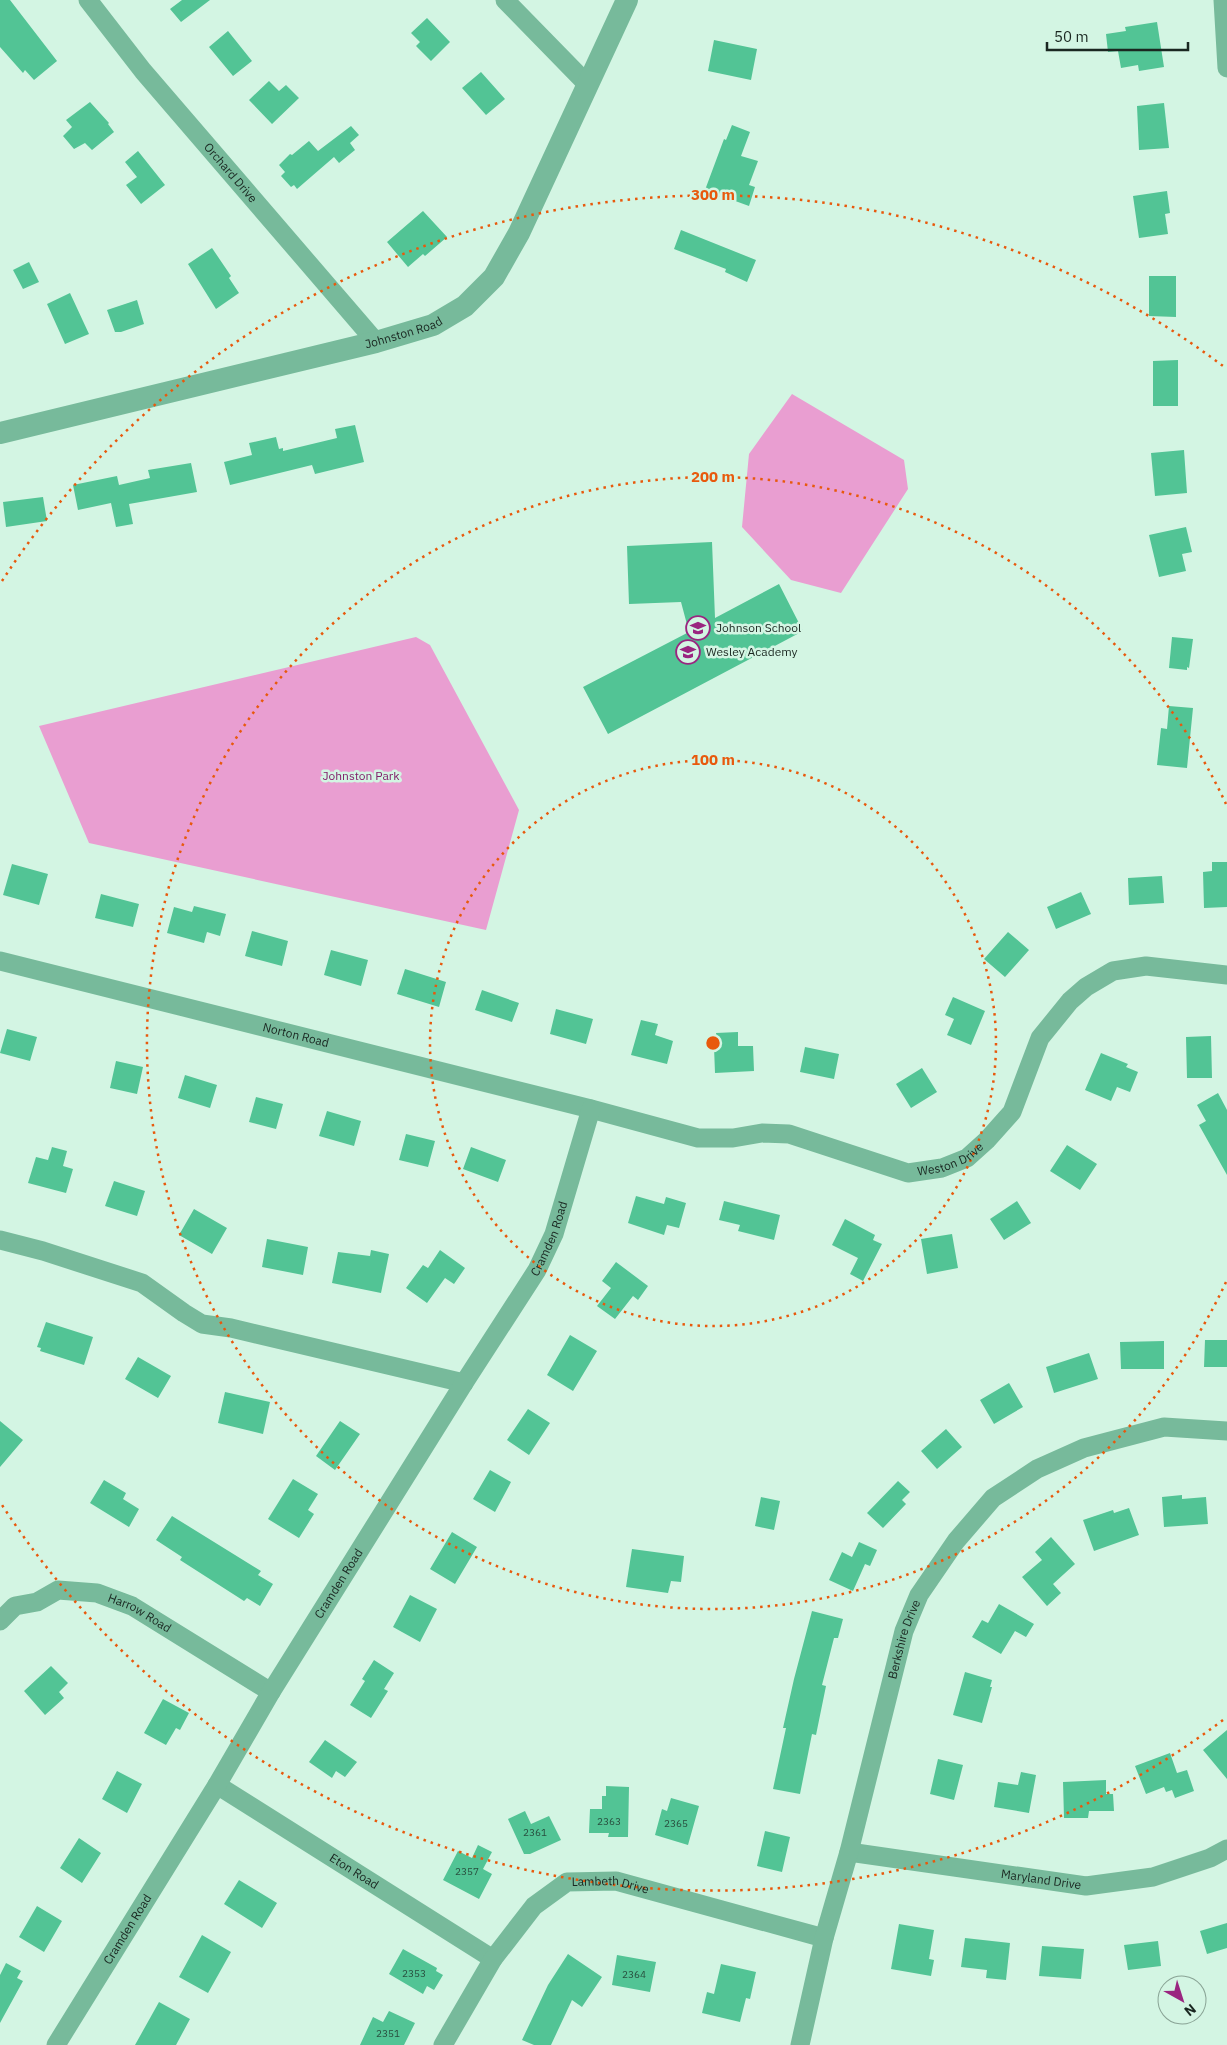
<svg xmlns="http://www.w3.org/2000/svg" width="1227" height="2045" viewBox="0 0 1227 2045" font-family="'IBM Plex Sans',sans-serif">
<rect width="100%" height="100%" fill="#d3f5e3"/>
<path fill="#e99ed1" d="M792,394L904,460L908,489L841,593L791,580L742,527L749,454Z
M416,637L430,645L519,810L486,930L89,843L39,726Z"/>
<path fill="#52c495" d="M0,0H10L57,61L34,80L25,70L23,73L0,47Z
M182,0H210L181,22L170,9Z
M427,18L450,42L431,61L416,46L420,42L411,33Z
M1157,22L1164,67L1139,71L1138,65L1121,68L1118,51L1108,52L1106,34L1126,31L1125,27Z
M228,31L252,61L233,76L209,47Z
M714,40L757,49L751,80L708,71Z
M481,72L505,99L486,115L462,88Z
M269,81L279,91L286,85L299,98L272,124L249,100Z
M90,102L109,123L108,124L114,132L92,150L85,143L74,149L63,136L72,127L66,120Z
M1164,103L1169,148L1139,150L1137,106Z
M732,125L750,132L741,156L758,161L749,185L755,187L749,206L705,190L724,139L726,140Z
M351,126L359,135L350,143L355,150L339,163L334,157L297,189L294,185L291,187L281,176L285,172L279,165L290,154L292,155L309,141L318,151Z
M138,151L165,185L141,204L126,185L137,177L125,162Z
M1167,191L1170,213L1165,214L1168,234L1139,238L1133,196Z
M423,211L447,237L425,256L423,254L408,267L387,242Z
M681,230L756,260L747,282L725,272L726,269L674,249Z
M212,248L231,276L229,278L239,293L216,309L188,264Z
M29,262L39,282L23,289L13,270Z
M1149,276H1176V317L1149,316Z
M70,293L89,334L65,344L47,304Z
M137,300L144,324L121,332H115L107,310Z
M1178,360V406H1153V361Z
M355,425L364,462L315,474L312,465L230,485L224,462L252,455L249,443L276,437L279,449L283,448V451L337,438L335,429Z
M1184,450L1187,493L1155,496L1151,453Z
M191,463L197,492L129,504L133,524L116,527L111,503L78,510L73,485L117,476L119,485L150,478L148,470Z
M43,497L47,521L6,527L3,502Z
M1186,527L1192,552L1182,554L1186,571L1159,577L1149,535Z
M712,542L715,618L779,584L803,631L608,734L583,687L689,632L681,602L629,604L627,546Z
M1172,637L1193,639L1189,668L1187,667V670L1169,668Z
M1169,706L1193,708L1187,768L1157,765L1161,728L1167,729Z
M1212,862H1227V907L1204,908L1203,872L1212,871Z
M12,864L48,874L39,905L3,895Z
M1162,876L1164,903L1129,905L1128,878Z
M1081,892L1091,914L1056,929L1047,907Z
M101,894L139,904L133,927L95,918Z
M194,906L226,914L220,936L207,932L204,943L167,933L174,907L192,912Z
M252,931L288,941L282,966L245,956Z
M1008,932L1029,950L1005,977L984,959Z
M331,950L368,960L361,986L324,975Z
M405,969L446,982L439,1007L397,994Z
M482,990L519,1003L512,1022L475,1010Z
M953,997L985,1011L971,1045L947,1035L954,1019L945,1015Z
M556,1009L593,1019L586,1044L550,1034Z
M641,1020L658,1024L655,1035L673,1041L667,1064L631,1055Z
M7,1029L37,1037L30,1061L0,1053Z
M738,1032V1046H753L754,1071L715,1073L714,1047H717L716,1033Z
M1211,1036L1212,1078H1187L1186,1037Z
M805,1047L839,1054L834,1079L800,1072Z
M1101,1053L1128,1064L1126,1067L1138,1072L1130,1092L1117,1087L1111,1101L1085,1090Z
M116,1061L143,1067L137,1094L110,1088Z
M922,1068L937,1092L911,1108L896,1084Z
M185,1075L217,1085L210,1108L178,1098Z
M1218,1093L1227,1110V1175L1199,1125L1206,1121L1197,1105Z
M256,1097L283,1104L276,1129L249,1122Z
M327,1111L361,1121L354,1146L319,1136Z
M406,1134L435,1141L428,1167L399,1160Z
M1067,1145L1097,1164L1080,1190L1050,1171Z
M52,1147L67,1151L63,1166L73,1169L66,1193L28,1183L36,1157L48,1160Z
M471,1147L506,1160L498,1182L463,1169Z
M114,1181L145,1191L137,1216L105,1206Z
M636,1196L664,1204L666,1197L686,1203L679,1228L667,1225L664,1235L628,1223Z
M724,1201L780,1215L774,1240L738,1231L740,1225L719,1220Z
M1017,1201L1031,1223L1004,1240L990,1219Z
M194,1209L227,1228L212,1254L179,1235Z
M845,1219L875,1235L873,1240L882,1244L863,1281L850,1274L858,1258L832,1245Z
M952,1234L958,1268L927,1274L921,1239Z
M267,1239L308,1247L303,1275L262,1267Z
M371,1250L389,1254L381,1293L332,1283L338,1252L370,1256Z
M440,1250L465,1268L454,1284L445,1278L427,1303L406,1288L423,1265L428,1268Z
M616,1262L648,1286L638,1300L633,1296L615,1319L597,1306L611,1288L602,1281Z
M46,1322L93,1337L84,1365L40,1351L41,1348L37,1347Z
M570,1335L597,1351L573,1391L547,1375Z
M1205,1340H1227V1367H1204Z
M1164,1341V1369H1121L1120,1342Z
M1089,1353L1098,1379L1054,1393L1046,1367Z
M138,1357L171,1376L158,1398L125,1379Z
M1009,1383L1023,1407L994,1424L980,1400Z
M225,1392L270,1402L263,1434L218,1423Z
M528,1409L550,1423L529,1455L507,1440Z
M0,1421L23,1440L0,1467Z
M340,1421L360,1434L335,1470L316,1456Z
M946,1429L962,1447L937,1469L921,1451Z
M490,1470L511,1482L495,1512L473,1499Z
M293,1479L318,1494L308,1510L314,1514L299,1538L268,1519Z
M104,1480L126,1493L123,1499L139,1509L129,1527L90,1503Z
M898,1481L910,1492L902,1500L906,1504L883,1528L867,1513Z
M1182,1495V1499L1206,1497L1208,1524L1164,1527L1162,1497Z
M761,1497L780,1501L774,1530L755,1526Z
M1129,1508L1139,1535L1094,1551L1083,1520L1113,1510L1114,1513Z
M172,1516L261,1571L258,1575L273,1584L260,1606L247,1598L244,1601L180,1560L182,1557L156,1540Z
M452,1532L477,1547L455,1584L430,1569Z
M1051,1537L1075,1564L1053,1584L1061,1593L1047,1606L1022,1577L1042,1560L1035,1552Z
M859,1542L877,1550L870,1566L865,1564L853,1591L829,1580L842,1552L852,1557Z
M632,1549L684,1556L681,1582L671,1581L668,1593L626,1587Z
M410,1595L437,1609L420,1642L393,1627Z
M999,1604L1034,1624L1026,1637L1015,1631L1001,1654L972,1637L982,1620L988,1623Z
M812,1611L843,1619L838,1638H834L822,1685L826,1686L816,1735L812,1734L800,1794L773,1789L786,1728H783L794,1679Z
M374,1660L394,1673L384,1689L388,1691L371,1718L350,1705L365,1681L362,1679Z
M51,1666L68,1683L59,1692L64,1698L45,1715L24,1691Z
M965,1672L992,1680L990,1687H992L982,1723L953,1715Z
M163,1699L189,1713L180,1730L176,1728L166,1745L144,1733Z
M1227,1730V1779L1203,1750Z
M325,1740L357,1762L345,1777L336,1771L332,1778L309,1762Z
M1170,1753L1177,1773L1187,1770L1194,1791L1175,1798L1172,1790L1166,1792L1164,1787L1146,1794L1135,1766Z
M938,1759L963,1765L954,1800L930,1794Z
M117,1771L142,1784L127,1813L102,1799Z
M1021,1772L1036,1775L1029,1813L994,1807L998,1782L1018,1785Z
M1106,1780V1794H1113L1114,1811H1089L1088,1818H1064L1063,1782Z
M606,1786L629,1787L628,1837H608L609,1833H589L590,1809H602V1796H606Z
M671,1798L699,1806L688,1845L655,1835L662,1809L667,1811Z
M525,1811L531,1824L549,1816L561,1840L530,1854H524L508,1819Z
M765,1831L790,1837L782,1872L757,1866Z
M79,1838L101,1853L82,1883L60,1868Z
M478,1845L492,1852L483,1869L492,1874L479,1899L443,1880L458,1851L472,1858Z
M239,1880L277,1903L262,1928L224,1904Z
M37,1906L62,1921L44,1952L19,1937Z
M1227,1923V1948L1207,1954L1200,1931Z
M899,1924L934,1930L929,1959L934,1960L931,1976L891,1969Z
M202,1935L231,1952L208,1993L179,1977Z
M965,1938L1010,1943L1006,1980L986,1978L987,1970L961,1967Z
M1158,1941L1161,1966L1128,1970L1124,1945Z
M1042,1946L1084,1949L1081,1979L1039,1976Z
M403,1949L437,1968L436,1971L443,1975L434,1990L427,1986L423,1994L389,1974Z
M568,1954L602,1977L582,2007L572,2000L551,2045H534L522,2040L548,1985Z
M617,1955L656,1962L650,1992L612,1985Z
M6,1963L21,1971L17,1978L23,1981L0,2023V1975Z
M721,1964L756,1972L750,1999L746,1998L740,2022L702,2013L707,1992L714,1994Z
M159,2002L190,2019L176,2045H135Z
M389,2011L415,2023L404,2045H360L373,2017L383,2022Z"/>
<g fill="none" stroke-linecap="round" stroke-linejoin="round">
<g stroke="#77ba9b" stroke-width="19">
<path id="s1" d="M88,0L143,71L376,342"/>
<path d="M505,0L587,84"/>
<path d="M1223,0L1227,68"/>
<path id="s2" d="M0,961L591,1109L698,1138H733L762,1133L789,1134L908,1173L942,1168L967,1158L987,1140L1012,1112L1040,1038L1070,1001L1086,987L1113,971L1146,966L1227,975"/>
<path d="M0,1240L43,1251L142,1283L184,1313L202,1324L231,1328L464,1383"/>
<path id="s3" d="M0,1621L15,1606L37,1602L58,1590L97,1593L132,1606L271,1692"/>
<path id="s4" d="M217,1785L493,1959"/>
<path id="s5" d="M849,1852L1086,1886L1153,1877L1210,1858L1227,1849"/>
<path id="s6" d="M56,2045L217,1785L271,1692L464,1383L537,1270L554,1234L591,1109"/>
<path id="s7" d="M443,2045L493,1959L534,1906L567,1882L616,1881L824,1938"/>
<path id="s8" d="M800,2045L824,1938L849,1852L904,1631L919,1595L956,1541L993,1498L1037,1469L1084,1448L1164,1427L1227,1431"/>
</g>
<path stroke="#77ba9b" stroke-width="22" id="s9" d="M0,433L376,342L433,325L465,306L494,277L519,233L627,0"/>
</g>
<g fill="none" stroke="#e8590c" stroke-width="2.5" stroke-dasharray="2.5 5">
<circle cx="713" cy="1043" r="283"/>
<path d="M1226 1282A566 566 0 1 1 1226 804"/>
<path d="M1223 1720A848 848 0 0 1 2 1505M2 581A848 848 0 0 1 1223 366"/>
</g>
<defs>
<g id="school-ring" transform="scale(1.25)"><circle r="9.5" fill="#d3f5e3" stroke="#9a2580" stroke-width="1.5"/><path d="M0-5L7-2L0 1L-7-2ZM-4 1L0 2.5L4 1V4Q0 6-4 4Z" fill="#9a2580"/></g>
</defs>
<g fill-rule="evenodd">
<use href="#school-ring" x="698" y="628"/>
<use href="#school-ring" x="688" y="652"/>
</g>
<g text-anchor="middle" stroke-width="5" stroke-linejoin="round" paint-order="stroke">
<g font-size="10" fill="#284e3e">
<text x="609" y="1825">2363</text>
<text x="676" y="1827">2365</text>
<text x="535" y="1836">2361</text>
<text x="467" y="1875">2357</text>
<text x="414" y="1977">2353</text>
<text x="634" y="1978">2364</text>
<text x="388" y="2037">2351</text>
</g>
<g font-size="12" fill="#1a2721" stroke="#d3f5e3">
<text dy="4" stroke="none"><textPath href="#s1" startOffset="224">Orchard Drive</textPath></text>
<text dy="4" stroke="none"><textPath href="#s9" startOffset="416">Johnston Road</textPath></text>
<text dy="4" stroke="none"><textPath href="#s2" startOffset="305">Norton Road</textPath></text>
<text dy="4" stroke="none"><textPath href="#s2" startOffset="982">Weston Drive</textPath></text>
<text dy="4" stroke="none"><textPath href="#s6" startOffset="946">Cramden Road</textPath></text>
<text dy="4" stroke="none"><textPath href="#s6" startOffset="541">Cramden Road</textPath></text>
<text dy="4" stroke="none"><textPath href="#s3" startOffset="154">Harrow Road</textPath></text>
<text dy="4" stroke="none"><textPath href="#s8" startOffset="419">Berkshire Drive</textPath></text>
<text dy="4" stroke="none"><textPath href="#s4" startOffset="162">Eton Road</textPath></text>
<text dy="4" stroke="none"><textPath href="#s5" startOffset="194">Maryland Drive</textPath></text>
<text dy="4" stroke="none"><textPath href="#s7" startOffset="251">Lambeth Drive</textPath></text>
<text dy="4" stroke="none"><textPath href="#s6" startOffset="136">Cramden Road</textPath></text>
</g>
<g font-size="12" fill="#1a2721" stroke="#d3f5e3" text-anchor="start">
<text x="716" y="632">Johnson School</text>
<text x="706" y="656">Wesley Academy</text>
</g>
<g font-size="12" fill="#82206b" stroke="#d3f5e3">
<text x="361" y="780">Johnston Park</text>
</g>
</g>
<circle cx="713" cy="1043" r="8" fill="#e8590c" stroke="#d3f5e3" stroke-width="2.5"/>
<g font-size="15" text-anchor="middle" font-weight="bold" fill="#e8590c" stroke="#d3f5e3" stroke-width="5" stroke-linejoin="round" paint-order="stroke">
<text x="713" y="200">300 m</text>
<text x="713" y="482">200 m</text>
<text x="713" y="765">100 m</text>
</g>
<g transform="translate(1182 2000) rotate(141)"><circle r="24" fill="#d3f5e3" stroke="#89a395"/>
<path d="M0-4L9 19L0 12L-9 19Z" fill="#9a2580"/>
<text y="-8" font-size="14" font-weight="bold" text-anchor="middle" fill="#1a2721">N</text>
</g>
<path d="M1047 42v8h141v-8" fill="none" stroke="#1a2721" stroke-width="2.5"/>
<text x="1054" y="42" font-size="15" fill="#1a2721" stroke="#d3f5e3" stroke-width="4" paint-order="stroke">50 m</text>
</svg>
